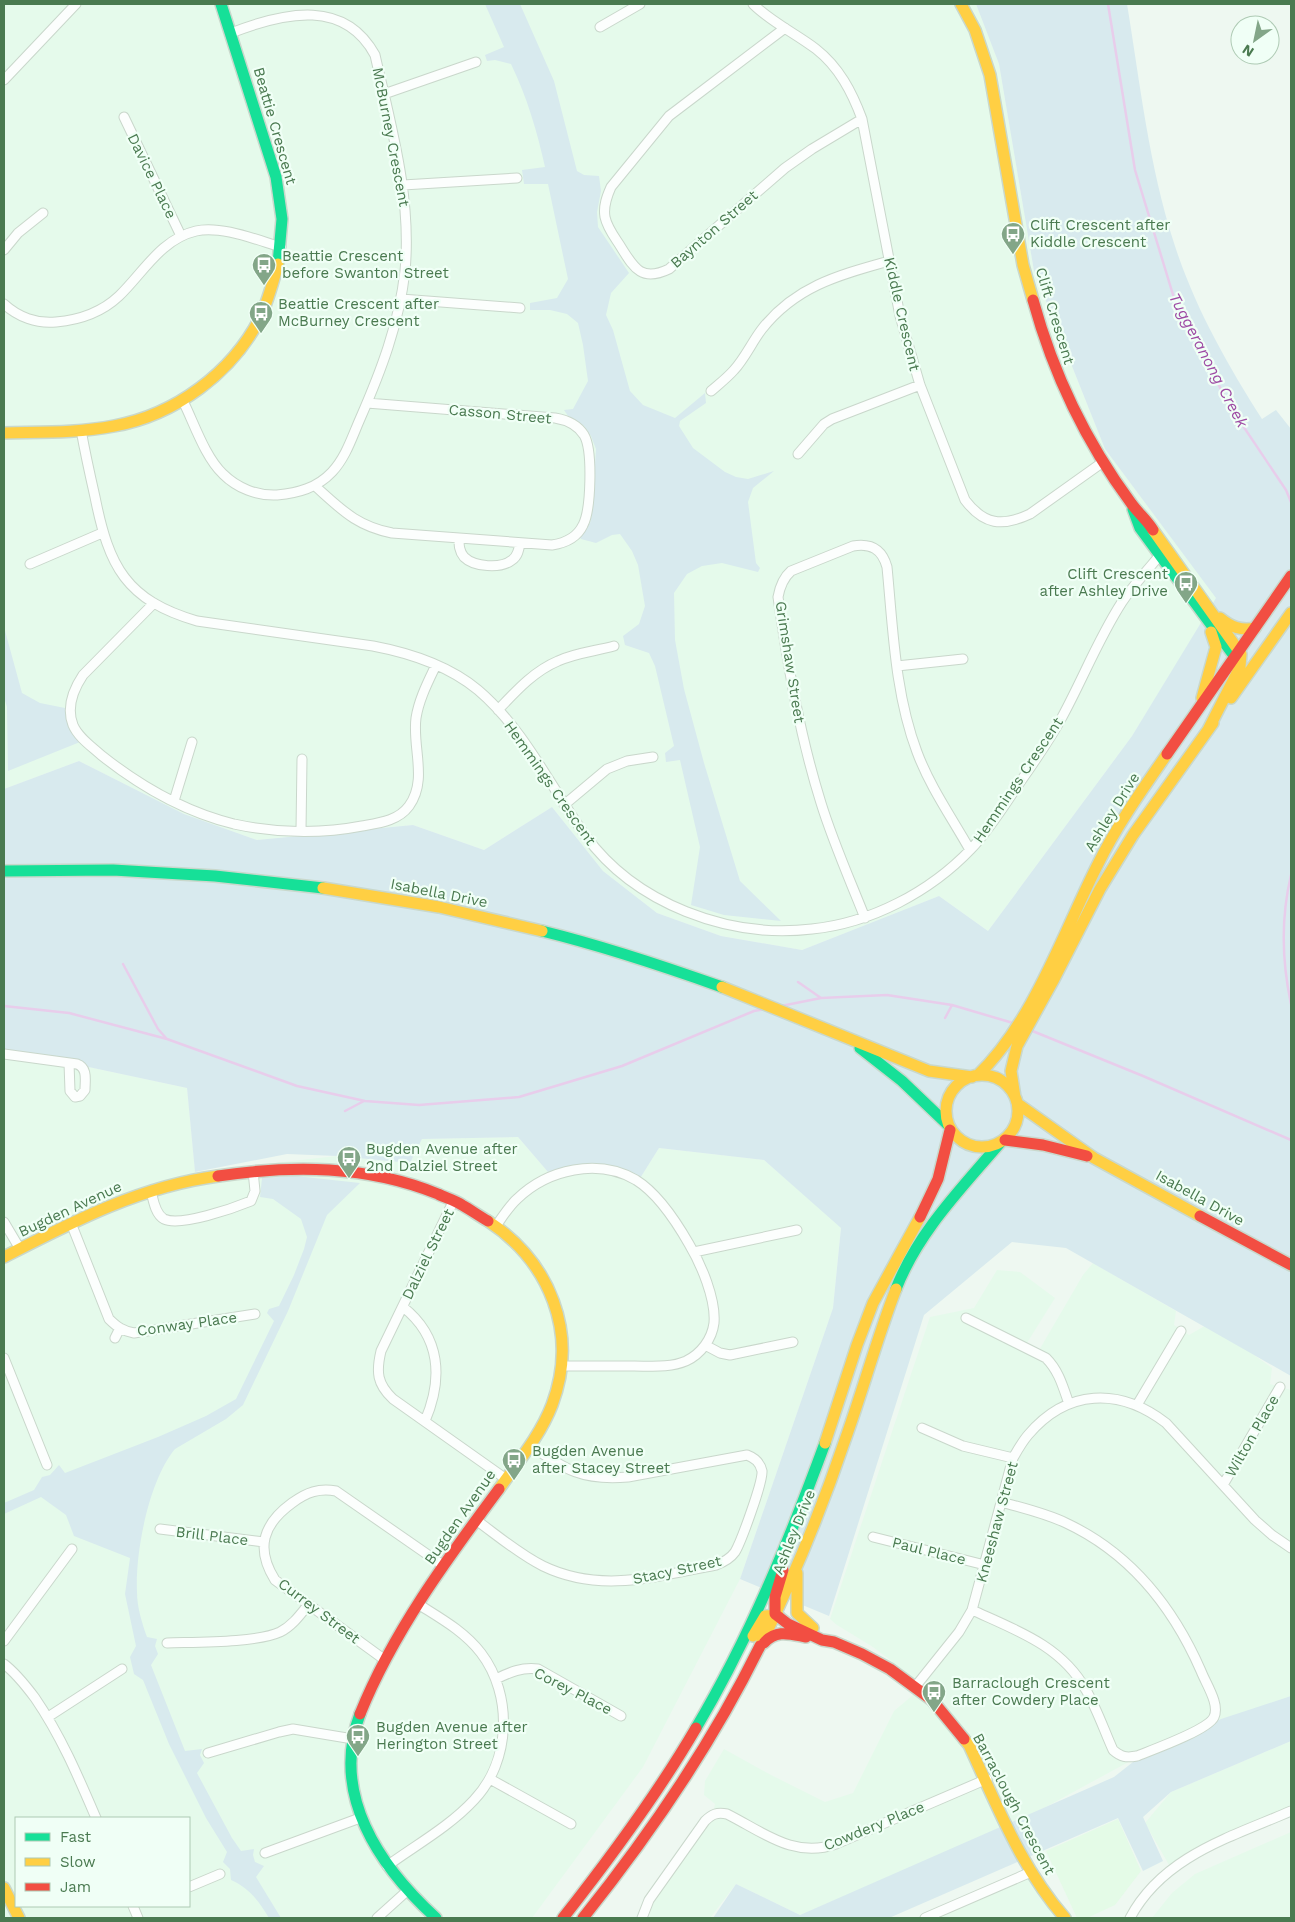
<svg xmlns="http://www.w3.org/2000/svg" width="1295" height="1922" viewBox="0 0 1295 1922" font-family="'Work Sans',sans-serif">
<rect width="100%" height="100%" fill="#eef8f1"/>
<path fill="#e5faeb" fill-rule="evenodd" d="M4,4H976L999,64L1034,271L1105,449L1217,598L1132,736L988,931L939,896L802,950L721,936L657,913L603,871L552,807L484,850L413,825L257,840L184,814L79,761L4,789Z
M4,1049L187,1088L195,1172L337,1156L410,1163L422,1139L518,1137L548,1172L574,1165L595,1166L639,1180L659,1148L764,1160L841,1227L833,1308L740,1579L643,1767L532,1918H4ZM16,1818H189V1906H16Z
M1093,1263L1176,1311L1174,1325L1189,1335L1210,1323L1272,1368L1270,1384L1291,1390V1590L1290,1593L1291,1597V1697L1145,1753L1044,1808L1012,1822L976,1747L959,1722L928,1689L873,1647L837,1625L830,1619L930,1317L974,1308L997,1270L1020,1272L1055,1298L1025,1346L1038,1352L1083,1275Z
M919,1690L966,1741L1008,1827L800,1915L736,1884L710,1918H649L654,1896L711,1821L715,1804L704,1795L705,1781L724,1749L771,1775L825,1802L853,1793L894,1711Z
M1291,1741V1808L1169,1865L1145,1823L1171,1792Z
M1291,1832V1918H1152L1172,1893L1195,1874Z
M1025,1875L1048,1905L1060,1918H930Z"/>
<path fill="#e4fbe7" d="M1118,1819L1141,1871L1115,1905L1087,1918H1077L1046,1851Z"/>
<path fill="#d8eaee" d="M485,4H520L554,81L577,171L584,175L599,176L601,191L597,212L598,227L629,273L611,293L606,315L613,330L630,391L643,405L675,418L705,393L706,403L680,421L679,426L693,448L725,472L736,477L748,479L774,471L753,488L748,502L756,563L760,568L758,572L722,563L702,566L687,574L674,593L675,640L684,689L704,763L740,881L781,921L724,915L691,905L700,847L680,760L666,762L665,753L674,746L655,666L649,653L625,645L623,636L639,624L645,606L638,565L632,551L620,534L612,535L596,543L581,539L580,537L590,523L592,514L596,449L591,436L584,426L568,416L564,410L573,409L588,381L583,345L578,323L567,314L550,310H530V303L557,298L568,279L548,184H524L522,170L545,167C537,131 527,97 511,64L495,60L487,61L485,55L504,47Z
M976,4H1127C1140,83 1149,166 1174,243C1194,306 1227,364 1262,419L1276,410L1291,429V1376L1066,1248L1012,1242L924,1315L829,1616L740,1579L833,1308L841,1228L764,1160L659,1148L639,1180L595,1166L574,1165L548,1172L518,1137L422,1139L410,1163L337,1156L287,1154L195,1172L187,1088L4,1049V789L79,761L184,814L257,840L413,825L484,850L552,807L603,871L657,913L721,936L802,950L939,896L988,931L1132,736L1216,598L1105,449L1034,271L999,64Z
M4,627L22,693L40,703L70,709L80,742L8,771L7,707L4,697Z
M296,1176L360,1183L327,1215L288,1311L243,1405L226,1419L175,1449C149,1480 135,1552 137,1592C137,1607 142,1623 147,1637L157,1639L155,1646L158,1654L151,1665L185,1751L202,1749L200,1755L204,1763L197,1773L232,1838L241,1851L254,1849L253,1855L255,1862L264,1866L256,1877L281,1918H269C259,1901 249,1888 231,1880L230,1869L223,1862L227,1852L206,1818L169,1744L143,1680L134,1674L130,1657L136,1646L125,1594L130,1558L74,1536L66,1515L41,1497L4,1514V1503L34,1490L42,1477L50,1475L59,1465L65,1473L158,1437L206,1416L236,1399L274,1321L267,1313L269,1309L279,1306L294,1275L304,1249L307,1237L301,1219L273,1199L260,1197L262,1178Z
M1291,1696V1741L1171,1792L1143,1817L1163,1861L1143,1871L1118,1818L889,1918H713L736,1884L800,1915L1114,1777L1133,1762L1221,1719Z"/>
<g fill="none" stroke-linecap="round" stroke-linejoin="round">
<path stroke="#e8cdeb" stroke-width="2.5" d="M1108,4L1135,170L1174,298L1229,405L1286,490L1291,502
M1291,875C1281,917 1282,962 1291,1004
M123,964L158,1029L166,1038
M798,982L821,998
M4,1006L69,1013L167,1039L297,1086L365,1101L419,1105L519,1097L622,1066L754,1011L765,1009
M781,1006L821,998L887,995L952,1005L1013,1023
M945,1018L952,1005
M1030,1030L1143,1076L1291,1140
M345,1111L364,1101"/>
<g stroke="#c9d7cb" stroke-width="11">
<path id="street" d="M753,4C771,22 795,33 816,49C839,67 852,92 862,119L900,316L920,385L965,500C984,525 1002,527 1030,514L1103,462
M600,27L640,4
M785,28L669,116L611,187C607,196 603,206 605,217C607,227 613,235 619,244C633,266 640,283 669,269L785,168L812,149L862,119
M4,80L76,4
M384,94L476,62
M124,117L181,236
M403,185L517,178
M4,250L18,233L43,213
M401,299L520,308
M4,304C18,317 37,324 56,322C79,320 102,312 119,296C143,273 161,239 196,231C220,225 257,240 281,247
M711,391C719,384 727,378 734,370C745,358 752,342 762,329C796,286 839,275 889,261
M183,401C194,423 205,457 223,474C237,488 257,496 277,495C298,493 317,488 332,472C346,457 352,437 360,419C381,371 399,324 405,271C412,198 391,126 375,55C345,0 287,11 231,33
M81,430C85,452 90,475 95,497C109,567 126,600 197,621L373,646C410,653 448,665 478,690C524,729 550,786 585,835C635,904 729,939 812,929C871,923 930,892 971,849C988,831 1002,809 1016,788C1032,765 1048,743 1061,719C1082,681 1098,639 1122,602C1134,584 1150,568 1163,551
M798,454L824,424L832,419L920,385
M315,486C341,509 356,526 392,533L552,545C565,543 577,538 583,525C591,510 593,450 584,435C577,424 567,420 555,418L367,403
M459,538C459,545 459,551 464,557C474,567 501,569 512,560C518,556 519,549 520,543
M30,564L102,533
M154,603L83,675C73,690 66,707 73,725C78,737 91,746 101,755C140,786 185,812 234,824C275,833 321,834 362,826C379,823 398,821 409,806C428,780 412,747 416,718C419,699 428,682 436,665
M897,666L963,659
M498,710C516,691 534,671 558,661C575,653 596,651 614,646
M174,801L192,742
M564,805L607,769L627,761L653,757
M301,831L302,759
M865,918C850,880 833,842 821,803C800,736 788,667 778,597C780,586 783,578 791,571L853,546C871,543 882,549 887,567C893,629 895,694 917,752C930,787 952,818 970,850
M4,1054L77,1064C88,1068 85,1080 85,1090L80,1096L75,1097L70,1091L69,1063
M151,1191C153,1199 155,1214 164,1219C180,1227 234,1208 251,1201L255,1191L253,1171
M454,1200L381,1351C376,1372 377,1384 393,1399L506,1479
M4,1222L20,1249
M71,1223L109,1319C117,1327 123,1331 134,1333L255,1314
M496,1226C503,1216 509,1206 517,1199C548,1169 598,1158 636,1180C657,1193 677,1223 689,1244C701,1264 716,1299 714,1323C712,1339 701,1354 686,1361C670,1368 651,1366 634,1366C610,1366 585,1366 561,1366
M694,1252L797,1230
M403,1307C441,1337 443,1379 425,1421
M966,1318L1046,1358C1059,1371 1063,1387 1069,1404
M115,1338L120,1328
M705,1345L720,1353L730,1355L793,1342
M4,1358L47,1465
M1137,1405L1181,1331
M922,1428L963,1446L1013,1458
M1223,1485L1280,1387
M476,1520C498,1536 519,1554 543,1566C601,1594 657,1576 716,1565C724,1562 730,1559 735,1552C741,1542 763,1482 762,1471C760,1462 755,1458 747,1455L628,1477C583,1481 565,1470 530,1445
M160,1529L264,1542
M873,1537L985,1565
M972,1610C1016,1630 1062,1646 1086,1690C1097,1709 1104,1730 1113,1750C1121,1757 1126,1758 1137,1756C1152,1750 1208,1730 1214,1717C1220,1704 1206,1684 1201,1671C1173,1607 1130,1553 1066,1523C1045,1513 1023,1508 1001,1502
M4,1641L72,1549
M167,1643C196,1642 256,1643 280,1632C292,1626 300,1615 308,1605
M385,1660L275,1580C255,1548 263,1524 292,1503C307,1492 319,1488 336,1491L444,1566
M4,1664C16,1673 26,1686 35,1698C61,1736 78,1776 96,1818
M496,1679C510,1672 522,1667 538,1669L621,1716
M915,1687L959,1632L972,1610L1013,1458C1017,1451 1022,1442 1028,1435C1067,1389 1119,1387 1166,1423L1255,1520L1272,1535L1291,1548
M48,1717L122,1669
M208,1753L279,1732L293,1729L353,1739
M490,1779L571,1824
M265,1853L360,1818
M387,1866C416,1845 450,1826 474,1800C511,1761 513,1695 481,1653C464,1631 440,1618 418,1604
M189,1887L220,1874
M133,1906L138,1918
M377,1918L407,1891
M642,1918L649,1900L705,1821C712,1814 717,1812 727,1814C763,1832 794,1859 836,1844L987,1779
M925,1918L1031,1872
M1130,1918C1163,1856 1231,1837 1291,1811"/>
</g>
<g stroke="#c9d8cc" stroke-width="14">
<path id="fast" d="M221,4L276,177L282,219L278,264
M1133,509L1140,528L1235,657
M4,871L113,870L215,876L323,888
M542,931C603,946 663,966 722,987
M860,1048L902,1081L947,1124
M896,1289C918,1232 961,1189 1000,1143
M360,1714C330,1794 379,1866 436,1918
M696,1728C750,1637 789,1541 825,1443"/>
</g>
<g stroke="#c9d8cc" stroke-width="14">
<path id="slow" d="M961,4L975,30L990,75L1023,265L1033,300
M4,433C41,432 78,433 114,426C175,415 232,373 260,318C268,301 273,282 278,264
M1153,530L1241,654L1240,667L1208,730
M1220,618C1231,627 1241,631 1255,628
M1202,698L1216,647L1211,632
M1231,698L1291,613
M323,888L439,907L542,931
M722,987L929,1071L972,1077
M946 1111a36 36 0 1 1 72 0a36 36 0 1 1-72 0Z
M978,1075C1034,1021 1063,933 1098,864C1117,825 1142,790 1167,754
M1015,1097L1011,1071L1017,1046L1054,979L1100,889L1133,835L1213,723
M1018,1104L1094,1158L1200,1216
M488,1221C550,1262 579,1333 552,1405C540,1436 518,1462 499,1489
M4,1257C72,1222 141,1186 218,1176
M825,1443L857,1345L873,1303L920,1217
M797,1573V1613L813,1628
M753,1636L765,1616L778,1615
M760,1646C793,1579 821,1511 845,1440C863,1390 877,1338 896,1289
M964,1739L969,1745C997,1805 1021,1868 1065,1918
M4,1888L19,1918"/>
</g>
<g stroke="#c9d8cc" stroke-width="14">
<path id="jam" d="M1033,300C1053,373 1086,442 1131,503C1138,513 1147,520 1153,530
M1167,754L1291,576
M1005,1140L1043,1145L1087,1156
M218,1176C292,1165 367,1165 438,1194C446,1198 455,1200 462,1205C471,1210 479,1216 488,1221
M1200,1216L1291,1265
M920,1217L938,1179L950,1130
M783,1570L775,1597V1614L788,1624L822,1640L834,1642L862,1654L890,1669L932,1700L964,1739
M764,1643C776,1629 790,1634 806,1637
M360,1714C393,1632 447,1559 499,1489
M563,1918C611,1857 657,1795 696,1728
M583,1918C651,1833 712,1744 760,1646"/>
</g>
<use href="#street" stroke="#fcfefd" stroke-width="9"/>
<use href="#fast" stroke="#16e098" stroke-width="11"/>
<use href="#slow" stroke="#ffcf43" stroke-width="11"/>
<use href="#jam" stroke="#f24e42" stroke-width="11"/>
</g>
<defs>
<g id="bus-pin" transform="scale(1.25)"><path d="M0 17L-7.5 6A9.5 9.5 0 1 1 7.5 6Z" fill="#83a688" stroke="#f0fff6"/><path d="M-5-6H5V4H4V6H2V4H-2V6H-4V4H-5ZM-3.5-4V0h7V-4ZM-3.5 1.2v1.5H-2V1.2ZM2 1.2v1.5H3.5V1.2Z" fill="#fff"/></g>
</defs>
<g fill-rule="evenodd">
<use href="#bus-pin" x="1013" y="234"/>
<use href="#bus-pin" x="264" y="265"/>
<use href="#bus-pin" x="261" y="313"/>
<use href="#bus-pin" x="1186" y="583"/>
<use href="#bus-pin" x="349" y="1158"/>
<use href="#bus-pin" x="514" y="1460"/>
<use href="#bus-pin" x="934" y="1692"/>
<use href="#bus-pin" x="358" y="1736"/>
</g>
<g text-anchor="middle" stroke-width="4.5" stroke-linejoin="round" paint-order="stroke">
<g font-size="15" fill="#4a7a50" stroke="#f0fff6">
<text transform="translate(275 126) rotate(74)" y="5">Beattie Crescent</text>
<text transform="translate(391 137) rotate(79)" y="5">McBurney Crescent</text>
<text transform="translate(152 176) rotate(64)" y="5">Davice Place</text>
<text transform="translate(714 229) rotate(-41)" y="5">Baynton Street</text>
<text transform="translate(902 314) rotate(77)" y="5">Kiddle Crescent</text>
<text transform="translate(1055 316) rotate(73)" y="5">Clift Crescent</text>
<text transform="translate(500 414) rotate(5)" y="5">Casson Street</text>
<text transform="translate(790 662) rotate(81)" y="5">Grimshaw Street</text>
<text transform="translate(1018 780) rotate(-56)" y="5">Hemmings Crescent</text>
<text transform="translate(550 783) rotate(55)" y="5">Hemmings Crescent</text>
<text transform="translate(1112 812) rotate(-58)" y="5">Ashley Drive</text>
<text transform="translate(439 893) rotate(11)" y="5">Isabella Drive</text>
<text transform="translate(1200 1198) rotate(29)" y="5">Isabella Drive</text>
<text transform="translate(70 1209) rotate(-25)" y="5">Bugden Avenue</text>
<text transform="translate(428 1254) rotate(-64)" y="5">Dalziel Street</text>
<text transform="translate(187 1324) rotate(-8)" y="5">Conway Place</text>
<text transform="translate(1252 1436) rotate(-60)" y="5">Wilton Place</text>
<text transform="translate(460 1517) rotate(-55)" y="5">Bugden Avenue</text>
<text transform="translate(997 1522) rotate(-75)" y="5">Kneeshaw Street</text>
<text transform="translate(794 1532) rotate(-68)" y="5">Ashley Drive</text>
<text transform="translate(212 1536) rotate(7)" y="5">Brill Place</text>
<text transform="translate(929 1551) rotate(14)" y="5">Paul Place</text>
<text transform="translate(677 1570) rotate(-12)" y="5">Stacy Street</text>
<text transform="translate(319 1611) rotate(37)" y="5">Currey Street</text>
<text transform="translate(573 1691) rotate(27)" y="5">Corey Place</text>
<text transform="translate(1014 1804) rotate(62)" y="5">Barraclough Crescent</text>
<text transform="translate(874 1826) rotate(-22)" y="5">Cowdery Place</text>
</g>
<g font-size="15" fill="#4a7a50" stroke="#f0fff6" text-anchor="start">
<text x="1030" y="230">Clift Crescent after<tspan x="1030" dy="17">Kiddle Crescent</tspan></text>
<text x="282" y="261">Beattie Crescent<tspan x="282" dy="17">before Swanton Street</tspan></text>
<text x="278" y="309">Beattie Crescent after<tspan x="278" dy="17">McBurney Crescent</tspan></text>
<text x="1168" y="579" text-anchor="end">Clift Crescent<tspan x="1168" dy="17">after Ashley Drive</tspan></text>
<text x="366" y="1154">Bugden Avenue after<tspan x="366" dy="17">2nd Dalziel Street</tspan></text>
<text x="532" y="1456">Bugden Avenue<tspan x="532" dy="17">after Stacey Street</tspan></text>
<text x="952" y="1688">Barraclough Crescent<tspan x="952" dy="17">after Cowdery Place</tspan></text>
<text x="376" y="1732">Bugden Avenue after<tspan x="376" dy="17">Herington Street</tspan></text>
</g>
<g font-size="16" font-style="italic" fill="#9e4ba4" stroke="#f0fff6">
<text transform="translate(1209 360) rotate(62)" y="6">Tuggeranong Creek</text>
</g>
</g>
<rect width="1295" height="1922" fill="none" stroke="#4a7a50" stroke-width="10"/>
<rect x="15" y="1817" width="175" height="90" fill="#f0fff6" stroke="#aecab4"/>
<rect x="25" y="1833" width="25" height="8" fill="#16e098" stroke="#aecab4"/>
<text x="60" y="1842" font-size="15" fill="#4a7a50">Fast</text>
<rect x="25" y="1858" width="25" height="8" fill="#ffcf43" stroke="#aecab4"/>
<text x="60" y="1867" font-size="15" fill="#4a7a50">Slow</text>
<rect x="25" y="1883" width="25" height="8" fill="#f24e42" stroke="#aecab4"/>
<text x="60" y="1892" font-size="15" fill="#4a7a50">Jam</text>
<g transform="translate(1255 40) rotate(213)"><circle r="24" fill="#f0fff6" stroke="#aecab4"/>
<path d="M0-4L9 19L0 12L-9 19Z" fill="#83a688"/>
<text y="-8" font-size="14" font-weight="bold" text-anchor="middle" fill="#4a7a50">N</text>
</g>
</svg>
